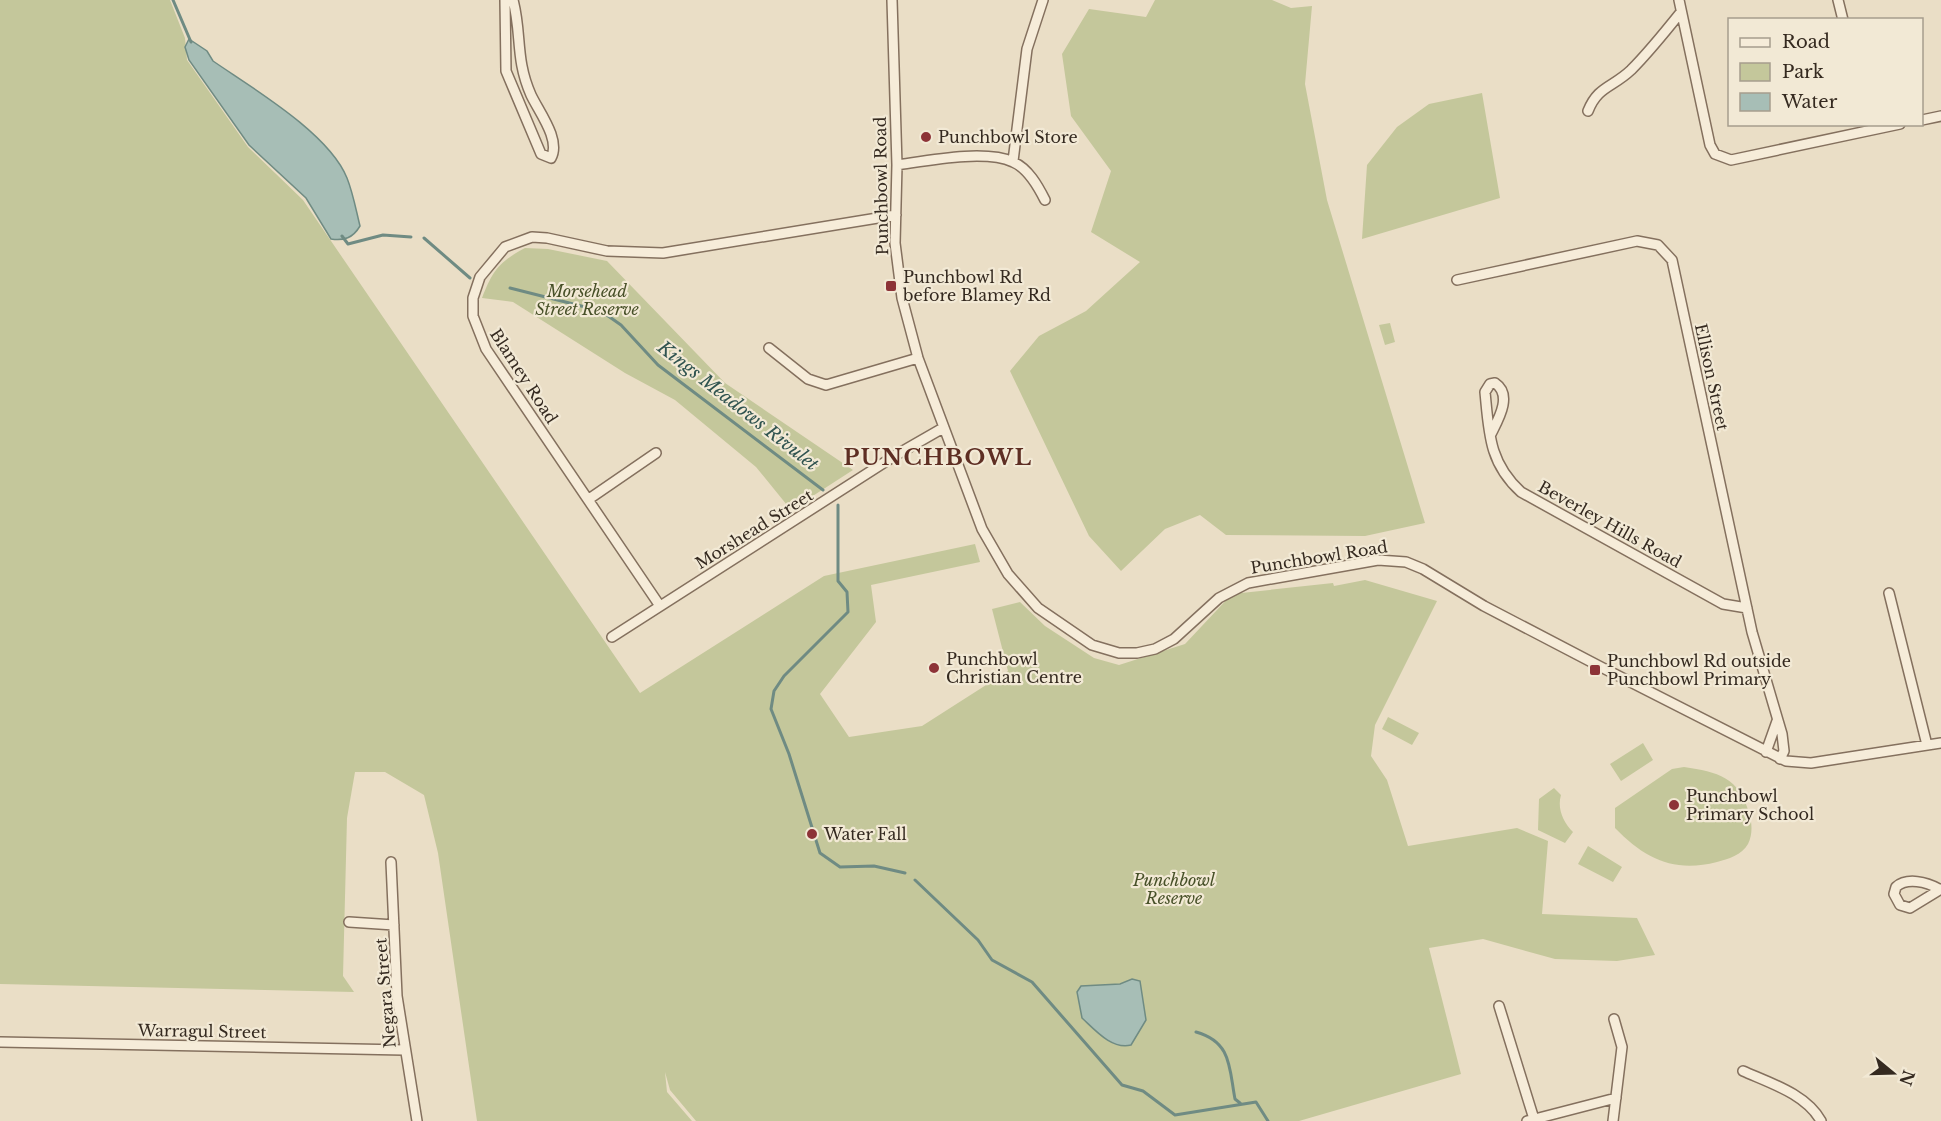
<svg xmlns="http://www.w3.org/2000/svg" width="1941" height="1121" viewBox="0 0 1941 1121" font-family="'Libre Baskerville',serif">
<rect width="100%" height="100%" fill="#eadec6"/>
<path fill="#c4c79b" d="M0,0H170L185,38L187,60L248,147L303,200L640,693L824,576L975,544L980,562L871,585L876,622L820,694L849,737L922,726L1008,671L992,609L1020,602L1045,626L1094,658L1119,665L1185,644L1232,594L1333,583L1334,586L1365,580L1437,601L1375,725L1371,756L1387,780L1408,846L1517,828L1548,841L1542,914L1637,918L1655,955L1617,961L1555,959L1483,939L1429,948L1461,1074L1299,1121H696L670,1090L665,1072L667,1092L692,1121H477L438,853L424,795L385,772H355L347,818L343,976L354,992L0,984Z
M1155,0H1272L1291,8L1312,6L1305,84L1327,200L1425,523L1365,536L1226,535L1200,515L1165,529L1121,571L1089,536L1010,371L1039,336L1086,311L1140,262L1091,232L1111,171L1071,116L1062,54L1089,9L1146,17Z
M1482,93L1500,198L1362,239L1367,165L1397,127L1429,104Z
M525,248L548,249L607,261L725,383L853,470L791,510L756,467L675,400L625,373L513,302L482,298C493,270 499,262 525,248Z
M1390,323L1395,342L1385,345L1379,325Z
M1388,717L1419,733L1412,745L1382,729Z
M1643,743L1653,760L1621,781L1610,764Z
M1684,767C1718,772 1739,777 1749,813C1752,822 1753,834 1748,844C1742,855 1728,859 1717,862C1674,873 1645,859 1615,828V808L1672,769Z
M1554,788L1561,795C1557,808 1563,822 1573,832L1565,843L1538,830L1539,799Z
M1588,846L1622,867L1613,882L1578,864Z"/>
<path fill="#a7beb6" stroke="#6f8b83" stroke-width="1.5" d="M189,39L207,51L213,61C252,88 329,133 347,178C353,193 356,210 360,226C353,238 344,241 331,239L306,198L249,145L189,60L185,47Z
M1132,979L1140,981L1146,1020L1131,1045C1112,1050 1095,1030 1082,1018L1077,992L1081,986L1120,984Z"/>
<g fill="none" stroke-linecap="round" stroke-linejoin="round">
<path stroke="#6f8b83" stroke-width="3" d="M173,0L191,42
M342,236L348,244L383,235L411,237
M424,238L470,278
M510,288L601,311L621,325L658,365L823,490
M838,505V581L847,592L848,612L784,676L774,691L771,709L789,754L820,853L840,867L874,866L905,873
M915,880L978,940L992,960L1032,982L1122,1085L1143,1091L1175,1115L1256,1102L1268,1121
M1196,1032C1232,1042 1229,1068 1235,1099L1240,1103"/>
<g stroke="#84705e" stroke-width="12">
<path id="minor" d="M505,0L506,71L541,154L551,158C561,140 539,112 531,95C515,59 522,34 513,0
M892,0L897,165L895,243L902,298L918,358L982,529L1008,574L1038,608L1092,645L1119,653H1137L1155,649L1174,639L1219,598L1248,583L1378,560L1406,562L1423,569L1484,606L1601,667L1786,761L1811,763L1941,743
M1679,0L1710,145L1715,154L1731,160L1900,124
M1838,0L1843,20
M1588,111C1598,86 1612,88 1631,70C1649,52 1665,32 1681,12
M1922,120L1941,116
M1013,161L1027,49L1043,0
M897,165C926,161 985,149 1013,162C1028,168 1038,186 1045,200
M1457,280L1637,241L1658,245L1672,260L1752,632L1782,734L1784,751L1780,759
M769,348L808,379L826,385L918,358
M1491,434C1498,420 1513,395 1495,383L1490,384L1485,392C1489,433 1489,463 1521,492L1723,604L1747,608
M589,499L656,453
M1889,593L1927,745
M660,606L486,349L473,316V298L480,277L505,247L532,237L547,238L607,251L663,253L896,215
M612,637L896,455L943,428
M1766,752L1777,721
M391,862L397,996L417,1121
M1939,889C1927,882 1907,877 1896,887L1894,894L1900,905L1910,908L1941,889
M349,922L394,925
M1499,1006L1534,1119
M0,1042L404,1050
M1743,1071C1770,1083 1806,1094 1821,1121
M1527,1121L1616,1098
M1613,1121L1622,1047L1614,1019"/>
</g>
<use href="#minor" stroke="#f6ecd9" stroke-width="9"/>
</g>
<g fill="#8d3337" stroke="#f2e9d5" stroke-width="2">
<circle cx="926" cy="137" r="6"/>
<rect x="885" y="280" width="12" height="12" rx="3"/>
<circle cx="934" cy="668" r="6"/>
<rect x="1589" y="664" width="12" height="12" rx="3"/>
<circle cx="1674" cy="805" r="6"/>
<circle cx="812" cy="834" r="6"/>
</g>
<g text-anchor="middle" stroke-width="4.5" stroke-linejoin="round" paint-order="stroke">
<g font-size="16" fill="#352a20" stroke="#f2e9d5" text-anchor="start">
<text x="938" y="143">Punchbowl Store</text>
<text x="903" y="283">Punchbowl Rd<tspan x="903" dy="18">before Blamey Rd</tspan></text>
<text x="946" y="665">Punchbowl<tspan x="946" dy="18">Christian Centre</tspan></text>
<text x="1607" y="667">Punchbowl Rd outside<tspan x="1607" dy="18">Punchbowl Primary</tspan></text>
<text x="1686" y="802">Punchbowl<tspan x="1686" dy="18">Primary School</tspan></text>
<text x="824" y="840">Water Fall</text>
</g>
<g font-size="16" fill="#352a20" stroke="#f2e9d5">
<text transform="translate(881 186) rotate(-91)" y="6">Punchbowl Road</text>
<text transform="translate(524 376) rotate(57)" y="6">Blamey Road</text>
<text transform="translate(1712 377) rotate(78)" y="6">Ellison Street</text>
<text transform="translate(1610 524) rotate(29)" y="6">Beverley Hills Road</text>
<text transform="translate(754 529) rotate(-32)" y="6">Morshead Street</text>
<text transform="translate(1319 557) rotate(-9)" y="6">Punchbowl Road</text>
<text transform="translate(385 993) rotate(-95)" y="6">Negara Street</text>
<text transform="translate(202 1031) rotate(1)" y="6">Warragul Street</text>
</g>
<g font-size="16" font-style="italic" fill="#475028" stroke="#f2e9d5">
<text x="587" y="297">Morsehead<tspan x="587" dy="18">Street Reserve</tspan></text>
<text x="1174" y="886">Punchbowl<tspan x="1174" dy="18">Reserve</tspan></text>
</g>
<g font-size="18" font-style="italic" fill="#315450" stroke="#f2e9d5">
<text transform="translate(738 406) rotate(38)" y="6">Kings Meadows Rivulet</text>
</g>
<g font-size="22" font-weight="bold" letter-spacing="1.5" fill="#5e2e23" stroke="#f2e9d5">
<text x="938" y="465">PUNCHBOWL</text>
</g>
</g>
<rect x="1728" y="18" width="195" height="108" fill="#f2e9d5" stroke="#a69d8d" stroke-width="1.5"/>
<rect x="1740" y="38" width="30" height="9" fill="#f6ecd9" stroke="#a69d8d" stroke-width="1.5"/>
<text x="1782" y="48" font-size="18" fill="#352a20">Road</text>
<rect x="1740" y="63" width="30" height="18" fill="#c4c79b" stroke="#a69d8d" stroke-width="1.5"/>
<text x="1782" y="78" font-size="18" fill="#352a20">Park</text>
<rect x="1740" y="93" width="30" height="18" fill="#a7beb6" stroke="#a69d8d" stroke-width="1.5"/>
<text x="1782" y="108" font-size="18" fill="#352a20">Water</text>
<g transform="translate(1893 1073) rotate(109)" stroke="#f2e9d5" stroke-width="4.5" paint-order="stroke">
<path d="M0-4.5L10 22L0 15L-10 22Z" fill="#352a20"/>
<text y="-9" font-size="16" font-weight="bold" text-anchor="middle" fill="#352a20">N</text>
</g>
</svg>
